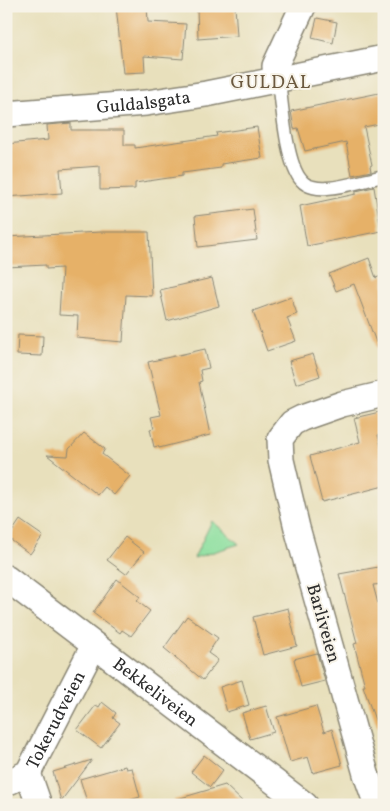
<svg xmlns="http://www.w3.org/2000/svg" width="390" height="811" viewBox="0 0 390 811" font-family="Vollkorn,serif">
<rect width="100%" height="100%" fill="#f7f3e8"/>
<filter id="ink" filterUnits="userSpaceOnUse"><feTurbulence type="fractalNoise" baseFrequency=".02" numOctaves="2"/><feDisplacementMap in="SourceGraphic" scale="10" xChannelSelector="R" yChannelSelector="G"/><feConvolveMatrix kernelMatrix="1 2 1 2 8 2 1 2 1" color-interpolation-filters="sRGB"/></filter>
<filter id="wash" filterUnits="userSpaceOnUse"><feTurbulence type="fractalNoise" baseFrequency=".0096" numOctaves="4" result="noise"/><feDisplacementMap in="SourceGraphic" scale="20" xChannelSelector="R" yChannelSelector="G"/><feGaussianBlur stdDeviation="1.12" result="paint"/><feColorMatrix in="noise" values="0 0 0 0 0 0 0 0 0 0 0 0 0 0 0 0 0 1.4 0 .05"/><feComposite in="paint" operator="in"/></filter>
<g filter="url(#wash)">
<rect width="100%" height="100%" fill="#e8e0bc"/>
<path fill="#8ddf9f" stroke="#5c8565" d="M212,521L239,544L194,558Z"/>
<g id="blocks">
<path fill="#e6b168" d="M116,6H147L148,22L186,24L183,59L144,56L145,72L123,73Z
M214,6H235L237,36L198,39L197,8Z
M317,18L337,22L333,43L312,38Z
M384,92V123L364,127L372,165L370,166L371,171L352,175L346,142L305,151L298,128L294,129L291,111Z
M71,123V130H124V145H135V148L217,136L216,133L257,127L262,158L221,164V168L182,173V176L135,183V189L100,190V166L60,169L62,193L6,197V144L48,140L47,125Z
M374,187L381,231L307,246L300,206L356,194V191Z
M253,209L257,240L198,247L195,216Z
M101,232H149L152,296L126,295L123,342L77,338L78,316L59,315L62,268L46,269V265L6,267V237Z
M369,258L376,278L384,275L382,358L354,284L336,291L329,274Z
M212,278L219,306L167,321L160,290Z
M291,297L297,314L287,318L296,341L267,351L253,311Z
M18,335L43,336L42,356L17,355Z
M205,349L209,368L200,370L202,381L199,382L210,435L159,448L158,446L154,447L150,429L154,428L151,417L161,415L148,362Z
M313,354L320,376L296,384L289,361Z
M384,411V434L378,435L384,456V486L322,502L310,456L360,442L354,418Z
M84,433L105,449L102,454L130,476L114,495L105,487L98,495L47,455L68,456L69,449Z
M20,520L43,536L30,554L8,538Z
M125,537L144,552L126,574L107,560Z
M384,566V584L373,585L383,622H380L384,637V737H381L363,686H365L354,644L357,643L339,574Z
M117,579L140,597L137,601L150,611L131,636L122,630L120,633L93,613Z
M288,608L297,646L263,655L253,617Z
M187,616L218,638L208,653L218,660L203,680L164,648Z
M317,653L325,681L301,687L294,659Z
M242,680L249,705L227,712L220,687Z
M102,702L116,713L113,718L120,723L101,748L77,730L96,705L99,707Z
M266,706L274,732L250,739L242,713Z
M316,706L324,732L332,729L342,765L313,773L308,757L290,762L277,717Z
M204,755L223,770L210,787L191,772Z
M92,760L61,801L53,772Z
M125,766L126,769L132,768L140,797L113,805H88L80,779Z
M225,785L246,805H175L174,800Z"/>
</g>
</g>
<g filter="url(#ink)">
<use href="#blocks" fill-opacity="0" stroke="#8a8674" stroke-width="1"/>
<g fill="none" stroke-linecap="round" stroke-linejoin="round">
<g stroke="#8a8674" stroke-width="15">
<path id="service" d="M279,80C282,104 286,165 302,181C307,187 319,189 327,188C346,187 365,180 384,176"/>
</g>
<g stroke="#8a8674" stroke-width="28">
<g id="minor">
<path d="M276,81L275,66L303,6"/>
<path id="s1" d="M6,114L146,103L206,94L384,58"/>
<path id="s2" d="M6,578L305,805"/>
<path d="M28,773L39,805"/>
<path id="s3" d="M6,783L28,773L94,645"/>
<path d="M377,805L366,774L297,528L281,460L280,439L292,423L302,418L342,404L384,394"/>
</g>
</g>
<use href="#service" stroke="#fff" stroke-width="12"/>
<use href="#minor" stroke="#fff" stroke-width="25"/>
</g>
</g>
<g text-anchor="middle" stroke-width="4" stroke-linejoin="round" paint-order="stroke">
<g font-size="18" fill="#2b2b2b" stroke="#f7f3e8">
<text dy="6" stroke="none"><textPath href="#s1" startOffset="138">Guldalsgata</textPath></text>
<text transform="translate(324 623) rotate(74)" y="6">Barliveien</text>
<text dy="6" stroke="none"><textPath href="#s2" startOffset="188">Bekkeliveien</textPath></text>
<text dy="6" stroke="none"><textPath href="#s3" startOffset="84">Tokerudveien</textPath></text>
</g>
<g font-size="19" letter-spacing="1" fill="#6c5a40" stroke="#f7f3e8">
<text x="271" y="88">GULDAL</text>
</g>
</g>
<rect width="390" height="811" fill="none" stroke="#f7f3e8" stroke-width="25"/>
</svg>
